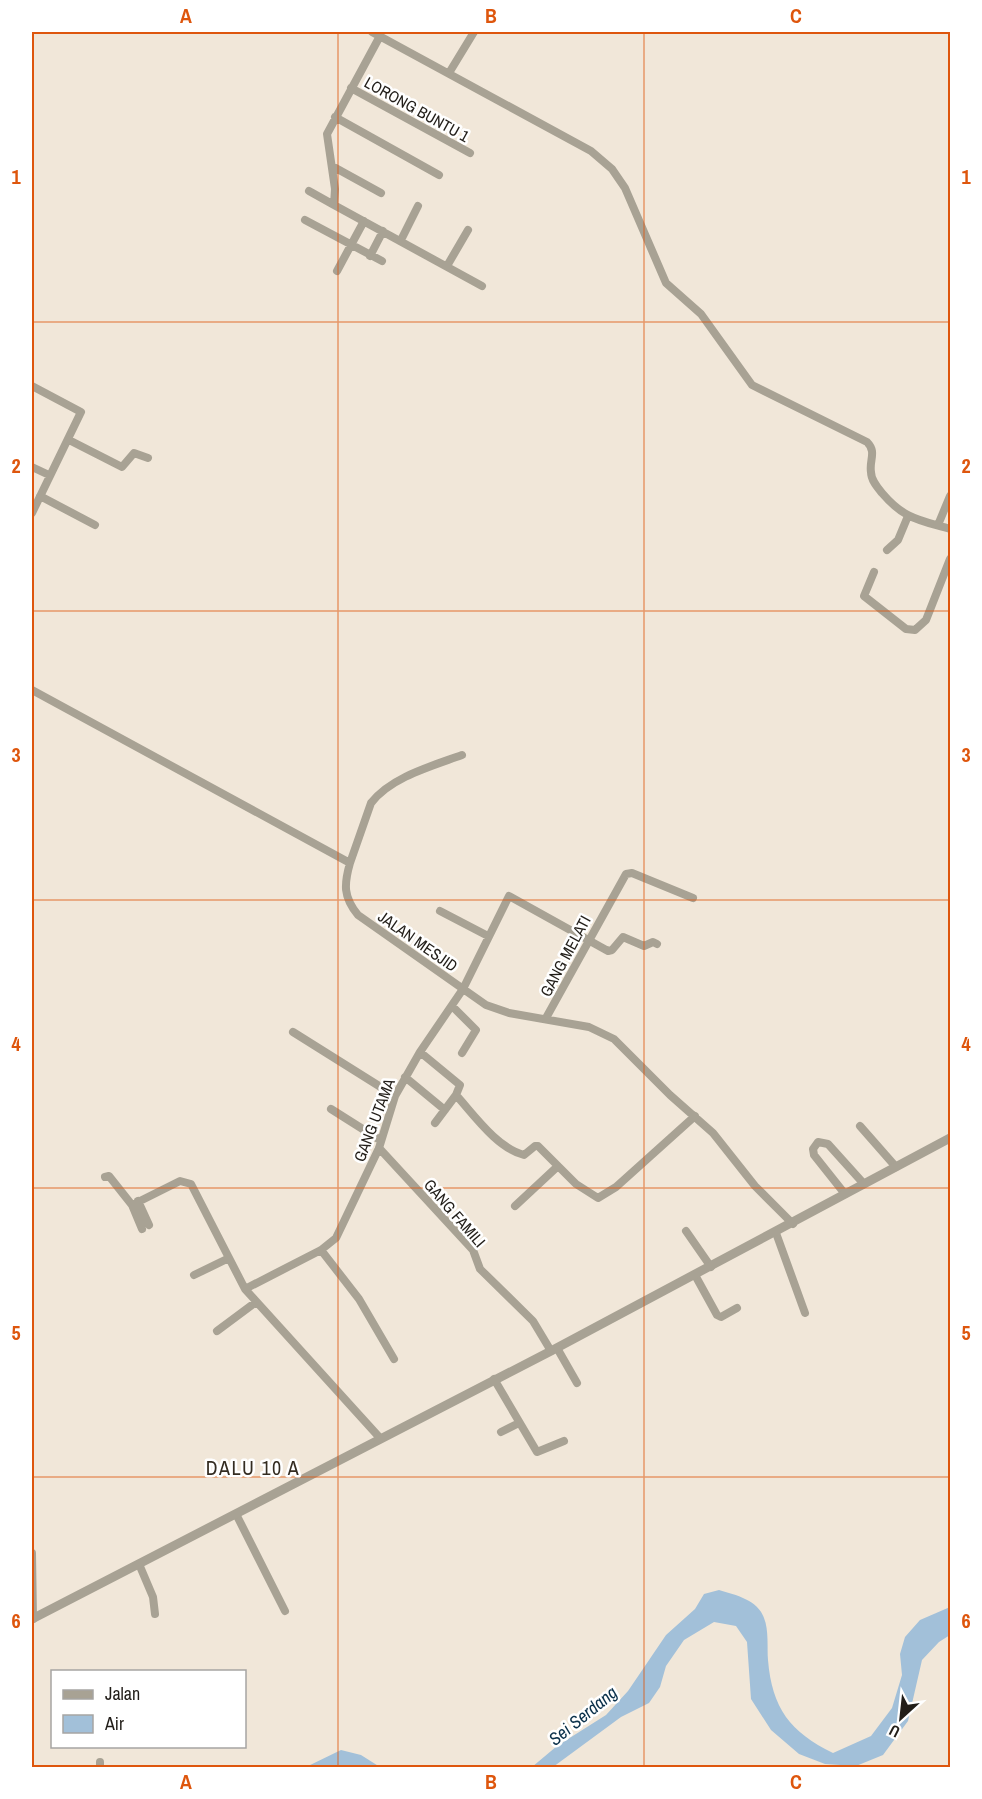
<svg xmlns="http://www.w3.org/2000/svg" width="982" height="1799" viewBox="0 0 982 1799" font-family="'Archivo Narrow',sans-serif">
<rect width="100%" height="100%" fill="#f1e7d9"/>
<path fill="#a2c0d9" d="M719,1590C736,1595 758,1600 764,1618C769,1630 767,1648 768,1660C772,1708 790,1732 833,1753L871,1736L892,1708L902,1675L900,1654L905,1637L920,1620L950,1607V1635L939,1642L922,1660L908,1721L883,1755L856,1766L825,1764L799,1754L771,1730L751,1699L747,1642L736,1626L714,1622L684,1640L666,1666L660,1687L649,1703L621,1717L553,1767H532L557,1746L606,1715L628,1691L666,1635L695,1609L704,1594Z
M341,1750L361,1755L380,1767H306Z"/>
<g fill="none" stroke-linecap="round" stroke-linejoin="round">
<path stroke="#a8a294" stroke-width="8" d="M372,32L591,151L612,169L625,188L666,283L701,314L752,385L867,442C877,452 869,460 871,472C871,480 877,487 882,493C904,519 919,520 950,529
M380,36L327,134L335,189L334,205L482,286
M449,73L474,32
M351,88L470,153
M335,117L439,175
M332,166L381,193
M309,191L334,205
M305,220L382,261
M401,240L418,206
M370,256L383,231
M447,266L468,230
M337,271L364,221
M32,386L81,412L32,513
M69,440L122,467L134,453L148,458
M32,467L49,475
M40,496L95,525
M938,525L950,496
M887,550L898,540L908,516
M874,572L864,596L906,629L915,630L926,620L950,559
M32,690L350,863C344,884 343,897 358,915L486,1005L509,1013L589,1027L614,1039L670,1095L713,1133L755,1186L793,1224
M350,863L371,803C391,777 432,766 462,755
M440,911L488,936
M452,1006L476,1030L462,1053
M546,1018L626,874L632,873L693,898
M293,1032L395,1096
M420,1052L460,1085L456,1095
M405,1077L445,1110
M331,1109L380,1140
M435,1123L456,1095C474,1115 497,1148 524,1155L535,1146H538L576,1184L598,1198L616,1187L695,1116
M860,1126L896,1167
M379,1148L473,1250L480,1269L533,1321L551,1351
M105,1177L109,1176L132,1205L142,1229
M845,1194L814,1155L813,1149L818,1142L828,1144L864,1184
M138,1201L149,1225
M132,1205L180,1181L191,1184L245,1289L380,1438
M515,1206L558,1166
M686,1231L711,1267
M776,1233L805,1313
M321,1250L359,1299L394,1359
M194,1275L229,1258
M695,1275L717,1315L721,1317L737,1308
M245,1289L321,1250L336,1238L379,1148L395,1096L420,1052L463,989L509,896L608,951L612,950L623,937L644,946L653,942L657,944
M217,1331L256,1302
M557,1348L577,1383
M494,1379L537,1452L564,1441
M501,1432L519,1423
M236,1514L285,1611
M32,1553L33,1619
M139,1564L153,1597L155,1614
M100,1762V1768"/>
<path stroke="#a8a294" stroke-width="9" d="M32,1619L551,1351L950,1138"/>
</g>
<path fill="none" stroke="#de560d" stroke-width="1.5" stroke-opacity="0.55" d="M338,32V1768M644,32V1768M32,322H950M32,611H950M32,900H950M32,1188H950M32,1477H950"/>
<g text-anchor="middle" stroke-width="5" stroke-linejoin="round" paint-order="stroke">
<g font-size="16" fill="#211d18" stroke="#fff">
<text transform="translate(417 109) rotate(29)" y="6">LORONG BUNTU 1</text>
<text transform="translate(418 941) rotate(35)" y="6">JALAN MESJID</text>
<text transform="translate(565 956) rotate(-62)" y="6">GANG MELATI</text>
<text transform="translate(374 1120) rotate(-69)" y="6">GANG UTAMA</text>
<text transform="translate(455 1213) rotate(49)" y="6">GANG FAMILI</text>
</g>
<g font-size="18" font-style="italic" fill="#0a304a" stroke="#fff">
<text transform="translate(583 1716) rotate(-39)" y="6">Sei Serdang</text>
</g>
<g font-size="20" letter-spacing="1.5" fill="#342c21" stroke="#fff">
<text x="253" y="1475">DALU 10 A</text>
</g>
</g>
<rect width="982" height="1799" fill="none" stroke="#ffffff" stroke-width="66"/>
<rect x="51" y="1670" width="195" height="78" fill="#ffffff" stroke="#a6a5a3" stroke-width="1.5"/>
<rect x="63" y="1690" width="30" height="9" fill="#a8a294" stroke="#a6a5a3" stroke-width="1.5"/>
<text x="105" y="1700" font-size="18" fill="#211d18">Jalan</text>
<rect x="63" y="1715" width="30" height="18" fill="#a2c0d9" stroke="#a6a5a3" stroke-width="1.5"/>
<text x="105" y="1730" font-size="18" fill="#211d18">Air</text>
<g transform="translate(901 1718) rotate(207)" stroke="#ffffff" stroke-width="4.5" paint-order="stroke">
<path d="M0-4.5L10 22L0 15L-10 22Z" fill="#211d18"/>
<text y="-9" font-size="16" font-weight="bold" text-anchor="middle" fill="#211d18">U</text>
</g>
<rect x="33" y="33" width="916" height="1733" fill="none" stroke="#de560d" stroke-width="2"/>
<g font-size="20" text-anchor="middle" font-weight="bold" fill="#de560d">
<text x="186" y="23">A</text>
<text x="491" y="23">B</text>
<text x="796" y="23">C</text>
<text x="16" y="184">1</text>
<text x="966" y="184">1</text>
<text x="16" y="473">2</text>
<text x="966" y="473">2</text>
<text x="16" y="762">3</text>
<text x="966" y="762">3</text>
<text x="16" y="1051">4</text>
<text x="966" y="1051">4</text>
<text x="16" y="1340">5</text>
<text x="966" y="1340">5</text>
<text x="16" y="1628">6</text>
<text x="966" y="1628">6</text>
<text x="186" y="1789">A</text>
<text x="491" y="1789">B</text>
<text x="796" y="1789">C</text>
</g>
</svg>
